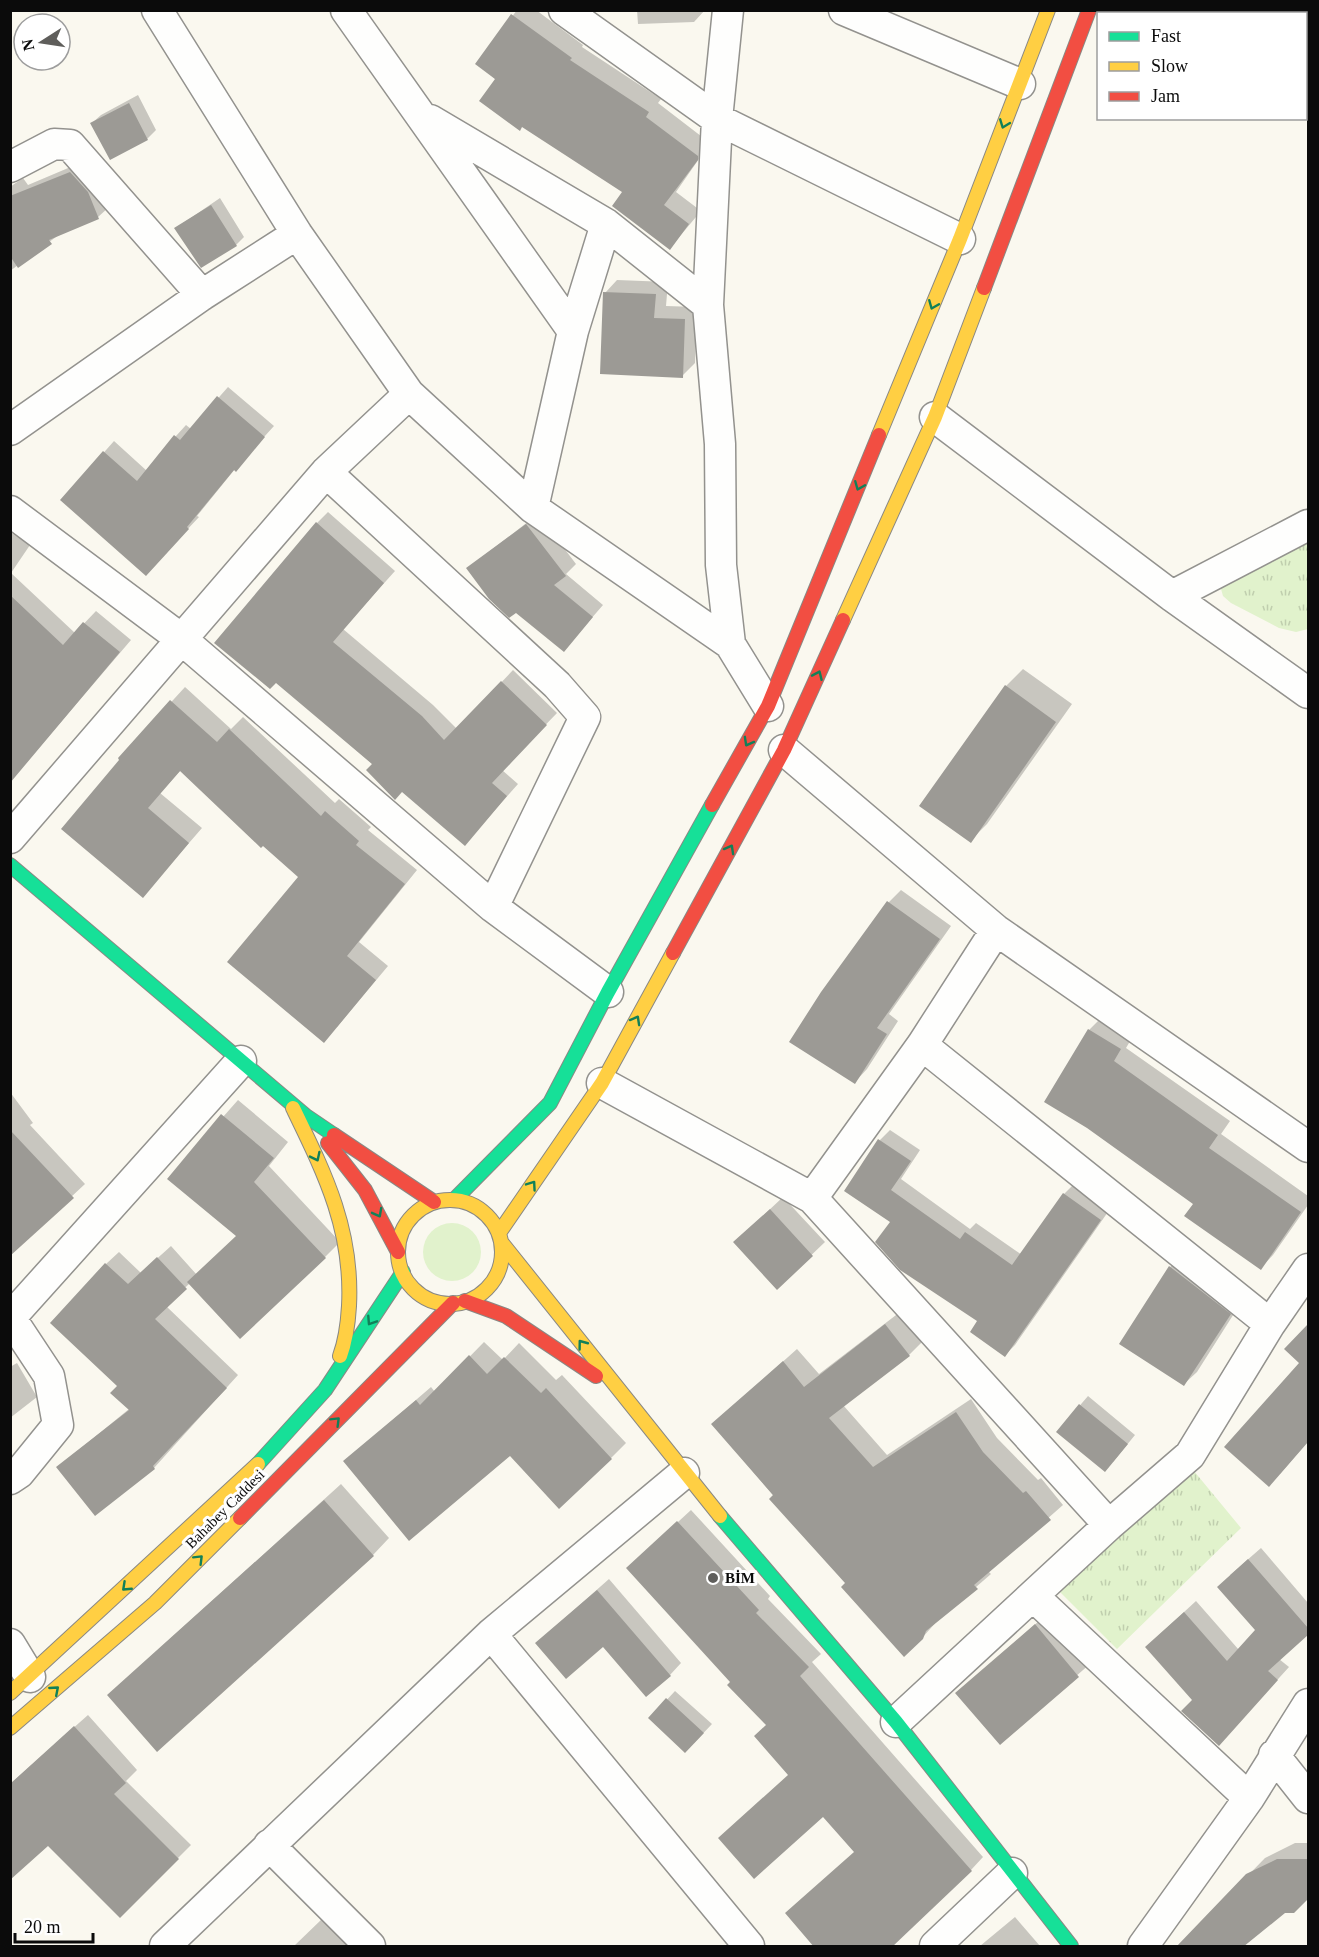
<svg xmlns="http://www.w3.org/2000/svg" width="1319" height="1957" viewBox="0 0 1319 1957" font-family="Georgia,serif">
<defs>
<pattern id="park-tufts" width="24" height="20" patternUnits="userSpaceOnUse" patternTransform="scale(1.5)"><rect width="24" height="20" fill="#e1f2cc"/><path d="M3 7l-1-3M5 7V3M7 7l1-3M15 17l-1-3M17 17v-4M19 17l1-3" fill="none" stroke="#c0ceae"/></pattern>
</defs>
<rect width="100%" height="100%" fill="#faf8ef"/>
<path fill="#e1f2cc" d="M423 1252a29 29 0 1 1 58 0a29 29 0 1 1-58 0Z"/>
<path fill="url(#park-tufts)" d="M1308,539V629L1296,632L1279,628L1231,603L1223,596L1219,582Z
M1189,1465L1241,1528L1117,1649L1058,1590Z"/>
<path fill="#0003" d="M517,10H536L583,45L582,47L661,99L658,103L710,143L676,192L701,211L670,248L624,192L477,63Z
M637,10H705L694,22L638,24Z
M1308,10V16L1295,11V10Z
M138,95L156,130L147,139L110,158L92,123L101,115Z
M80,163L108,208L98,217L60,234L10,271V187L23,178L28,185Z
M220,198L244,237L236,245L176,228Z
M617,280L668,282L666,306L697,307L695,363L682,376L605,293Z
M228,387L274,426L235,469L197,516L199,517L156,563L62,500L114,441L147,471L176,436L186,425L191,429Z
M328,512L395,571L343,629L433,705L457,729L513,670L557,713L502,770L518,784L465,844L276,681L317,523Z
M538,514L576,564L566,574L603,605L564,650L468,568Z
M10,532L30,545L11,573L75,633L96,611L131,640L13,778L10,776Z
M1023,669L1072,704L987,824L970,841L1006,686Z
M185,687L231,729L243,717L335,803L339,799L371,827L368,830L417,870L359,942L388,966L337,1027L300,877L181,770L160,793L202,828L143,896L120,758Z
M901,890L951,926L889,1014L898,1021L867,1069L855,1082L889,902Z
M1102,1017L1133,1036L1126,1048L1230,1121L1221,1134L1308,1196V1205L1273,1255L1261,1268L1195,1203L1087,1126L1046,1101L1089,1030Z
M10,1092L33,1123L30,1125L85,1184L10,1254Z
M238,1100L288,1142L269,1166L340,1242L325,1257L190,1283L166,1306L238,1375L154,1468L95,1514L58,1467L129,1409L119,1386L106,1264L119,1252L141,1273L171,1246L197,1275L238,1236L169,1178Z
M890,1130L920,1150L901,1179L970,1229L976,1223L1022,1255L1064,1194L1074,1184L1110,1209L1015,1345L1005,1355L979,1321L892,1221L880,1140Z
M783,1197L825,1242L777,1288L748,1230Z
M1183,1254L1242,1301L1197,1372L1184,1384L1121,1343L1171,1266Z
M900,1312L923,1341L909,1355L843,1405L887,1455L971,1399L997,1438L1038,1480L1041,1478L1063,1505L988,1571L991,1574L938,1620L922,1638L847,1583L713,1424L797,1349L819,1374Z
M1308,1326V1441L1280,1474L1301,1363L1286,1349Z
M484,1342L503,1360L519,1343L556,1380L562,1375L626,1443L611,1458L510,1454L345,1461L431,1387L435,1392Z
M17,1363L37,1397L10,1418V1367Z
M1088,1396L1135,1435L1113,1462L1058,1431Z
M341,1484L389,1538L373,1555L126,1679Z
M691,1510L770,1596L768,1599L821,1654L812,1662L983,1857L971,1870L855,1851L790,1774L768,1725L732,1682L641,1556Z
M1261,1548L1308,1603V1633L1279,1659L1289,1667L1230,1732L1194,1700L1158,1636L1196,1601L1239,1650L1257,1630L1230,1575Z
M609,1579L681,1663L670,1675L603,1644L549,1632Z
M1048,1613L1091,1663L1000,1743L957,1693Z
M675,1691L712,1724L694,1743L650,1718Z
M88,1715L137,1770L126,1781L191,1845L120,1916L48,1844L10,1784Z
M1295,1843H1308V1897L1294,1912H1284L1179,1946L1265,1858Z
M1015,1917L1040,1946H980Z
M322,1919L349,1946H294Z"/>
<path fill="#9c9a95" d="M511,14L572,58L570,60L649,112L646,117L698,156V160L664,205L689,224L670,250L612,206L622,192L522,127L520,131L479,101L495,79L475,64Z
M129,103L148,140L110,160L90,123Z
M70,172L88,192L99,219L49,240L52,244L18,268L10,256V196Z
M211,205L237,246L201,268L174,228Z
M603,292L656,294L654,318L685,319L683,378L600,374Z
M217,396L265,437L236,472L234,470L187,527L189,529L146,576L60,500L103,451L137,481L174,435L180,440Z
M316,522L384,583L333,642L422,716L444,740L501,681L547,725L492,783L507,796L465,846L402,792L395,800L366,770L372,764L276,683L270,689L214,643Z
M526,524L566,576L554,585L593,617L564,652L516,613L509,618L489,599L466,568Z
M10,595L63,645L83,622L120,652L10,783Z
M1005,685L1056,722L971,843L919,806Z
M170,700L217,742L229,729L321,816L325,811L359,841L356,845L405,884L347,956L376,980L324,1043L227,962L298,877L263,846L261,848L180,771L148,808L189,843L143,898L61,829L119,760L118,758Z
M887,901L940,939L877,1028L887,1034L855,1084L789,1042L821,992Z
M1088,1029L1121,1049L1114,1061L1218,1135L1209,1148L1301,1212L1261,1270L1184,1216L1193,1204L1087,1128L1044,1102Z
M221,1114L274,1158L254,1182L326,1258L240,1339L187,1282L236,1236L167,1179Z
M10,1130L74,1198L10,1256Z
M878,1139L911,1161L891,1190L960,1239L965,1232L1012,1265L1063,1193L1101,1220L1005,1357L970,1332L977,1321L900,1270L875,1242L890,1222L844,1191Z
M770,1209L813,1256L777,1290L733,1242Z
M157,1257L187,1289L155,1319L227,1388L153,1466L155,1469L95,1516L56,1467L129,1410L110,1393L117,1386L50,1323L105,1263L128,1284Z
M1169,1266L1231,1314L1184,1386L1119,1344Z
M885,1324L910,1356L829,1418L873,1467L956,1412L983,1452L1023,1493L1026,1491L1051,1520L974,1585L978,1589L926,1631L923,1639L904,1657L841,1587L845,1583L769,1499L773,1495L711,1424L783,1361L804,1387Z
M1308,1324V1442L1269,1487L1224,1447L1299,1363L1284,1349Z
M469,1355L487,1374L504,1357L541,1393L546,1388L612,1459L559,1509L510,1456L409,1541L343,1461L416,1400L420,1405Z
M1079,1404L1128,1444L1105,1472L1056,1432Z
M324,1500L374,1556L157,1752L107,1695Z
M677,1521L759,1610L756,1613L809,1667L800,1676L972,1871L892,1947H814L785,1913L854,1852L823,1817L754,1879L718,1838L788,1775L754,1736L766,1725L727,1685L730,1682L626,1568Z
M1248,1559L1308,1628V1635L1268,1671L1278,1680L1219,1746L1181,1711L1192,1700L1145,1647L1184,1612L1227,1661L1255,1630L1217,1587Z
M597,1590L671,1676L646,1697L603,1647L566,1679L535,1643Z
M1035,1624L1079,1677L1000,1745L955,1693Z
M666,1698L704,1733L685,1753L648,1718Z
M74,1726L126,1783L114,1794L179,1859L120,1918L48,1846L10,1880V1784Z
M1277,1859H1308V1899L1294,1913H1285L1243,1947H1176L1246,1874Z"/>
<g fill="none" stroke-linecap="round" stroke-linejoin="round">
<g stroke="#93928e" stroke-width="33">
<path id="street" d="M157,10L297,234L409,394L533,508L730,644L768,706
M346,10L573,331
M564,10L717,119L960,239
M728,10L717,119L708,305L720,444L721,565L730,644
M844,10L1020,84
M1215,10L1222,14
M1306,50L1308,51
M430,120L606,224L708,305
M10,167L54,144L70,145L202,295
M935,417L1172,596L1308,693
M10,430L202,295L297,234
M326,472L557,685L585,717L493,907
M533,508L573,331L606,224
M10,511L180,638L493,907L608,992
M1172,596L1308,525
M784,750L996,930L1308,1147
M10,838L326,472L409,394
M922,1045L1270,1324
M602,1083L812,1198L1109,1525
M812,1198L922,1045L996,930
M10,1317L49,1376L58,1425L19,1473L10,1479
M11,1317L241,1061
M1033,1596L1249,1798
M491,1634L749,1946
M10,1644L30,1677
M896,1722L1109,1525L1190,1455L1270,1324L1308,1269
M1274,1755L1308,1798
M269,1845L370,1946
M165,1946L491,1634L684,1473
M935,1946L1012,1873
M1143,1946L1249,1798L1308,1704"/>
</g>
<g stroke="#898884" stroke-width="16">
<path id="fast" d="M10,865L306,1116L334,1135
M454,1200L550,1103L608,992L712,805
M258,1464L325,1390L403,1272
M720,1516L896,1722L1071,1946"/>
</g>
<g stroke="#898884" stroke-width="16">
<path id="slow" d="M879,435L960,239L1048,10
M843,620L935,417L984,288
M293,1108C325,1174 353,1230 349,1306C348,1323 346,1340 340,1356
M398 1252a52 52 0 1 1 104 0a52 52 0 1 1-104 0Z
M499,1233L602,1083L673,953
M501,1242L720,1516
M10,1693L258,1464
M10,1728L155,1603L240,1518"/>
</g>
<g stroke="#898884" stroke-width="16">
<path id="jam" d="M984,288L1089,10
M712,805L768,706L879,435
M673,953L784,750L843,620
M334,1135L434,1202
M328,1143L365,1190L398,1252
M465,1301L506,1316L596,1376
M240,1518L453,1303"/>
</g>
<use href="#street" stroke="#fefefd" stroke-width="30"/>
<use href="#fast" stroke="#16e098" stroke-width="14"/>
<use href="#slow" stroke="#ffcf43" stroke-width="14"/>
<use href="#jam" stroke="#f24e42" stroke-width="14"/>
</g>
<defs><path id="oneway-chevron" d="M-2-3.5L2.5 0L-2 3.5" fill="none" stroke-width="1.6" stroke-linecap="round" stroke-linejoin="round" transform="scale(1.5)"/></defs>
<g stroke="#118059">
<use href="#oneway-chevron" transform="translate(1004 124) rotate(111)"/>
<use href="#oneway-chevron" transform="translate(933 305) rotate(112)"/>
<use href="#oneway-chevron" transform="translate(859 486) rotate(112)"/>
<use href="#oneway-chevron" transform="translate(818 675) rotate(-66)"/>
<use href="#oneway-chevron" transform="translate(748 742) rotate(119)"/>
<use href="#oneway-chevron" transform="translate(730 849) rotate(-61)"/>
<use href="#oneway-chevron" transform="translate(636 1020) rotate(-61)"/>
<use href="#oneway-chevron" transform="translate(316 1157) rotate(64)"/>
<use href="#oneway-chevron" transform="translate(532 1185) rotate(-55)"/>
<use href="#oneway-chevron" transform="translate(378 1213) rotate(62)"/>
<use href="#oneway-chevron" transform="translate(371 1321) rotate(123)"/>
<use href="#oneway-chevron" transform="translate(582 1344) rotate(-127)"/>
<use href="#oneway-chevron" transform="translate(336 1421) rotate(-45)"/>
<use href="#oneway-chevron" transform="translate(199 1559) rotate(-45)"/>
<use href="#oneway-chevron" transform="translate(126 1587) rotate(137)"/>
<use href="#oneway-chevron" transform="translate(55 1690) rotate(-41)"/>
</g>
<circle fill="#5f5e5b" stroke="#fff" stroke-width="2" cx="713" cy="1578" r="6"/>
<g text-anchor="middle" stroke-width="6" stroke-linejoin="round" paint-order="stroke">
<g font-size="15" fill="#0b0b0b" stroke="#fff">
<text transform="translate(225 1509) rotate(-45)" y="5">Bahabey Caddesi</text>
</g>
<g font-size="15" font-weight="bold" fill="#0b0b0b" stroke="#fff" text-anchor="start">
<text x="725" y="1583">BİM</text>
</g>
</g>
<rect width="1319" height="1957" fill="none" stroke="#0b0b0b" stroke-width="24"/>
<rect x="1097" y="12" width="210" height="108" fill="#ffffff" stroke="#9d9d9d" stroke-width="1.5"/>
<rect x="1109" y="32" width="30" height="9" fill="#16e098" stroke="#9d9d9d" stroke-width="1.5"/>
<text x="1151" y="42" font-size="18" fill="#0b0b0b">Fast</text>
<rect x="1109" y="62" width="30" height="9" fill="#ffcf43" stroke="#9d9d9d" stroke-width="1.5"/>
<text x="1151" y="72" font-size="18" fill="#0b0b0b">Slow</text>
<rect x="1109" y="92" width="30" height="9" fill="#f24e42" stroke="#9d9d9d" stroke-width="1.5"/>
<text x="1151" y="102" font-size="18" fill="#0b0b0b">Jam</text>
<g transform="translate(42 42) rotate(258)"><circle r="28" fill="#ffffff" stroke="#9d9d9d" stroke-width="1.5"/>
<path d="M0-4.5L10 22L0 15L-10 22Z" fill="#5f5e5b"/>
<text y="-9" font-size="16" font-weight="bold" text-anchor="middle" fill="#0b0b0b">N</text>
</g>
<path d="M15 1933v9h78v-9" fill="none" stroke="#0b0b0b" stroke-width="3"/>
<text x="24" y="1933" font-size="18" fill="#0b0b0b" stroke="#ffffff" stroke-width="4.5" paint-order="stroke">20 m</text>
</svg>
